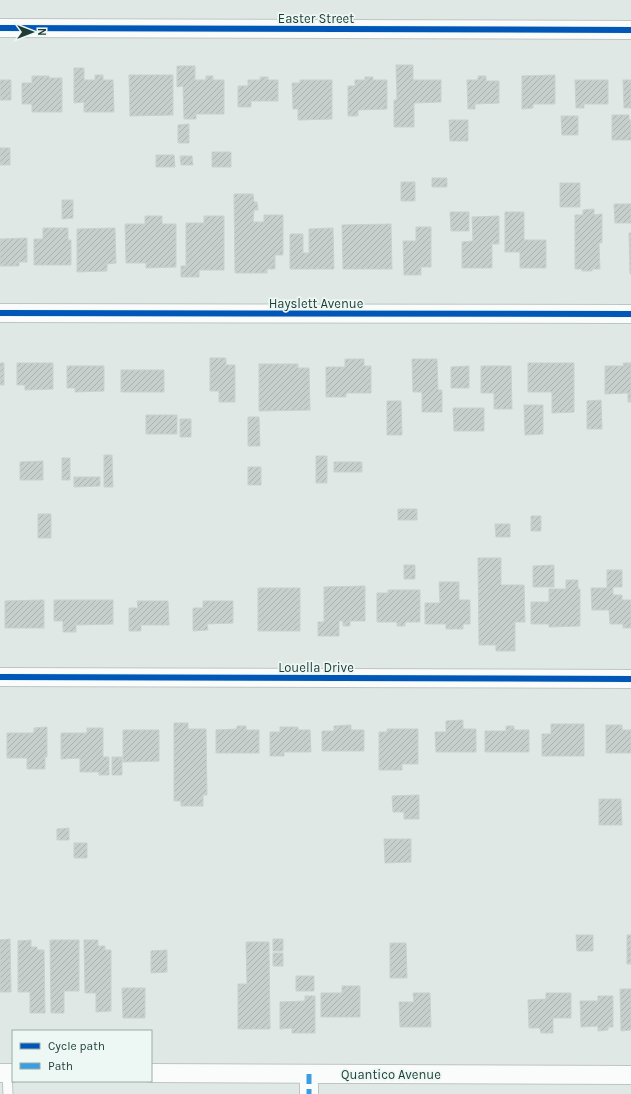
<svg xmlns="http://www.w3.org/2000/svg" width="631" height="1094" viewBox="0 0 631 1094" font-family="Karla,sans-serif">
<defs>
<pattern id="building-hatch" width="6" height="6" patternUnits="userSpaceOnUse"><rect width="6" height="6" fill="#c7cfcc"/><path d="M-1 1l2-2M0 6l6-6M5 7l2-2" fill="none" stroke="#aab3b0"/></pattern>
</defs>
<rect width="100%" height="100%" fill="#e0e8e5"/>
<path fill="url(#building-hatch)" stroke="#c9d1ce" d="M396,65H413V80H441V102L414,103V127H394V100H397Z
M177,66H195V80H206V76H213V80H224V114H196V119H184L183,86L177,87Z
M74,68H84V80H95V75H103V80H113L114,112H84V102L74,103Z
M129,75H173V115L130,116Z
M555,75V104H533V108L522,109V76Z
M32,76H49V78H62V112H32V104H22V83H32Z
M478,76H486V81H499V103L475,104V109H468L467,80H478Z
M260,77H268V80H278V101H251V107H238V86H248V80H260Z
M365,77H373V80H387V109L358,110V116H348V86H355V80H365Z
M0,80H11V100H0Z
M300,80H332V119L298,120V109H293L292,83H300Z
M575,80H608V104H584V108H576Z
M623,80H631V108H624Z
M612,115H629V120H631V140H612Z
M561,116H578V135H562Z
M449,120H468V141H450Z
M189,124V143H178V125Z
M0,148H10V165H0Z
M212,152H231V167H212Z
M156,155H174L175,167H156Z
M180,156H192L193,165H181Z
M432,178H447V187H432Z
M401,182H415V201H401Z
M560,183H580V207H560Z
M234,194H253L254,202H257L258,210H254L253,222H264V215H283V255H275V269H267V273H235Z
M62,200H73V218L62,219Z
M614,204H631V223H615Z
M594,209V215L602,214V243H599L600,269H592V271H582V269H575V215H583V210Z
M450,212H469V231H451Z
M505,212H524V240H546V268H520V252H505Z
M145,216H162V224H176V267L146,268V263H126L125,224H145Z
M204,216H224V270H199V277H181V266H186V223H204Z
M499,216V244H492V268H462V242L473,241L472,217Z
M391,224L392,269H343L342,225Z
M416,227H431V267H421V275H404L403,241H416Z
M43,228H68V240H71V265H34V239H43Z
M115,228L116,263L107,264V271L77,272V229Z
M333,228L334,269H290V234H303V253H309V229Z
M629,233H631V274H630Z
M27,238V262H19V266H0V239Z
M210,358H226V365H235V402H219V391H210Z
M345,359H364V366H371V393H346V397H326V367H345Z
M412,359H437L438,390H442V412H422V392H413Z
M0,363H4V385H0Z
M17,363H53V389L25,390V385H17Z
M528,363H574V412L552,413V392H528Z
M623,363H631V402H628V393L605,394V366H624Z
M259,364H298V368H309L310,410L259,411Z
M67,366H104V391L75,392V388H67Z
M469,366V388H451V367Z
M481,366H511L512,409H494V393H481Z
M121,370H164V392H121Z
M601,400L602,429H587V401Z
M387,401H401L402,435H387Z
M524,405H543V434L525,435Z
M453,408H484V431H454Z
M146,415H177V434H146Z
M248,417H259L260,446H248Z
M180,419H191V437H180Z
M104,455H112L113,487H104Z
M316,456H327V483H316Z
M62,458H70V480H62Z
M43,461V480H20V462Z
M334,462H362V472H334Z
M248,467H261V485H248Z
M74,477H100V486L74,487Z
M398,509H417V520H398Z
M38,514H51V538H38Z
M531,516H541V531H531Z
M495,524H510V537H496Z
M478,558H501V585H524L525,622H515V651H496V645H479Z
M404,565H415V579H404Z
M554,565V587H533V566Z
M607,570H622V587H613V595H622V600H631V628H623V624H610L609,610H592L591,588H607Z
M566,580H578V589H580V626L549,627V624H531V602H549V589H566Z
M439,582H459V600H470V624H463V629H446V624H425V603H440Z
M365,586V621H350V626H343V621H339V636H318V622H324V587Z
M258,588H300V631H258Z
M388,590H420V622H405V626H397V622H377V593H388Z
M44,600V628H5V601Z
M54,600H113V624L76,625V632H63V621H54Z
M137,601H168L169,625H141V631H129V608H138Z
M203,601H233V623L207,624L208,630L193,631V608H203Z
M463,720V729H476V752H436L435,732H446V721Z
M174,723H188V729H206L207,795H203V806H181V801H174Z
M551,724H584V756H542V734H551Z
M351,725V730H364V751H322V731H334V726Z
M606,725H622V730H631V753H606Z
M237,726H246V730H259V753H216V730L237,729Z
M506,726H514V730H529V752H485V731H506Z
M47,727V757H45V769H27V758H7V733H34V728Z
M280,727H298V730H310L311,752H284V756H270V732H280Z
M87,728H103V757H109V775H99V772H80V758L61,759V733H87Z
M387,729H418V764H402V770H379V732H387Z
M123,730H159V761L123,762Z
M112,757H122V775H112Z
M419,795V819H404V812H393L392,796Z
M599,799H621L622,825H599Z
M69,828V840H57V829Z
M384,839H411V862L385,863Z
M74,843H87V858H74Z
M576,935H593V951H577Z
M627,935H631V964H627Z
M10,939L11,992H0V940Z
M273,939H283V951H273Z
M31,940V947H37V950H44L45,1013H30V992H18V941Z
M50,940H79V991H64V1013H51Z
M84,940H98V946H105V950H111V1011L96,1012V993H85Z
M246,942H269L270,1029H238V984H247Z
M390,943H406L407,978H390Z
M167,950V972L151,973V951Z
M273,953H283V966H273Z
M296,976H314V991H296Z
M342,986H360V1017H321V993H342Z
M122,988H145V1018H123Z
M620,989H631V1030L621,1031Z
M413,993H430L431,1027H400L399,1002H414Z
M546,993H571V1018H553V1033H541L540,1028H529L528,1000L546,999Z
M305,996H315V1033H292V1028L280,1029V1002L305,1001Z
M598,996H613V1027H608V1030L598,1031V1026L581,1027L580,1001H598Z"/>
<g fill="none" stroke-linecap="round" stroke-linejoin="round">
<g stroke="#bdc5c2" stroke-width="11">
<path id="service" d="M7,1073L8,1094"/>
</g>
<g stroke="#bdc5c2" stroke-width="20">
<path id="minor" d="M0,28L631,30
M0,313L631,314
M0,677L631,679
M0,1073H13
M151,1073L631,1075
M309,1074V1094"/>
</g>
<use href="#service" stroke="#fafcfb" stroke-width="9"/>
<use href="#minor" stroke="#fafcfb" stroke-width="18"/>
<path stroke="#3c9ee2" stroke-width="5" stroke-dasharray="10 5" stroke-linecap="butt" d="M309,1074V1094"/>
<g stroke="#edf7f3" stroke-width="8">
<path id="cycleway" d="M0,28L631,30
M0,313L631,314
M0,677L631,679"/>
</g>
<use href="#cycleway" stroke="#0057b8" stroke-width="6"/>
</g>
<g text-anchor="middle" stroke-width="3.5" stroke-linejoin="round" paint-order="stroke">
<g font-size="13" fill="#1d3c37" stroke="#edf7f3">
<text x="316" y="23">Easter Street</text>
<text x="316" y="308">Hayslett Avenue</text>
<text x="316" y="672">Louella Drive</text>
<text x="391" y="1079">Quantico Avenue</text>
</g>
</g>
<rect x="12" y="1030" width="140" height="52" fill="#edf7f3" stroke="#9aaca8"/>
<rect x="20" y="1043" width="20" height="6" fill="#0057b8" stroke="#9aaca8"/>
<text x="48" y="1050" font-size="12" fill="#1d3c37">Cycle path</text>
<rect x="20" y="1063" width="20" height="6" fill="#3c9ee2" stroke="#9aaca8"/>
<text x="48" y="1070" font-size="12" fill="#1d3c37">Path</text>
<g transform="translate(32 32) rotate(90)" stroke="#edf7f3" stroke-width="3" paint-order="stroke">
<path d="M0-3L7 15L0 10L-7 15Z" fill="#1d3c37"/>
<text y="-6" font-size="11" font-weight="bold" text-anchor="middle" fill="#1d3c37">N</text>
</g>
</svg>
